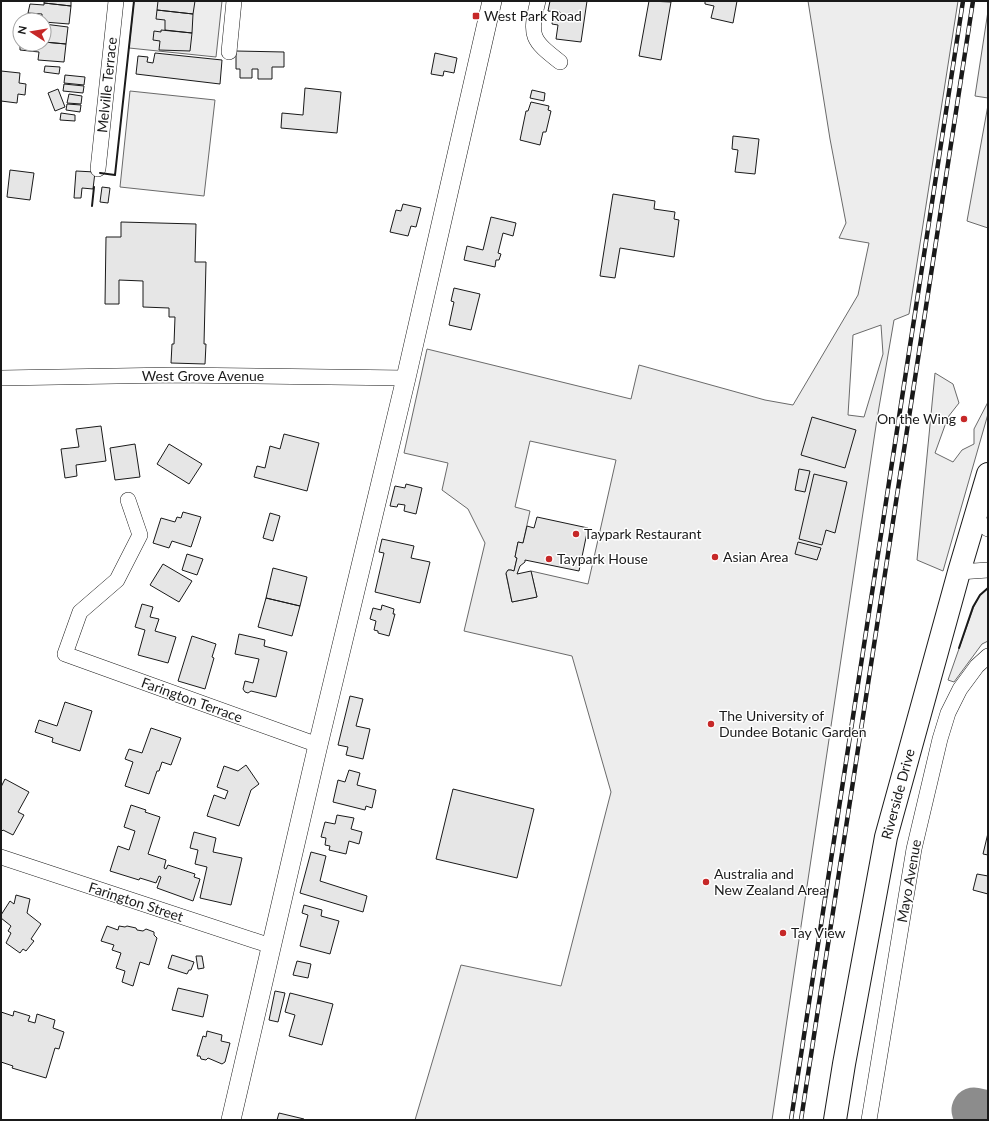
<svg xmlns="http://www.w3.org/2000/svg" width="989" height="1121" viewBox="0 0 989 1121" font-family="Lato,sans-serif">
<rect width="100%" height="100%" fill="#fff"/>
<path fill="#ededed" stroke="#6a6a6a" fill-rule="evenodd" d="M134,1H222L216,57L129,48Z
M808,1H958L909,314L894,320L877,419L772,1120H415L461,965L561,986L611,792L572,656L464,631L485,543L468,509L442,490L448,463L404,453L427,349L631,399L639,365L765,400L793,405L858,295L869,243L839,238L846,223L830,139ZM881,325L883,354L864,417L848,415L853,335ZM530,441L616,460L588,584L531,571L537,597L512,602L506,574L508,570H511L514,571L517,558L515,557L518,542L523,543L530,511L515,507Z
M988,11V98L975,96Z
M130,91L215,100L204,196L120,187Z
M988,105V228L967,221Z
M935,373L953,384L959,403L948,417L935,453L953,462L962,450L974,444V429L988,402V414L943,571L917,560Z
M988,588V641L982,644L954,682L948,680L974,606L980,595Z"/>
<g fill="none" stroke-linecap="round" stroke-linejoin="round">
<path stroke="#8c8c8c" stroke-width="45" d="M974,1110L988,1113"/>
</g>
<path fill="#e6e6e6" stroke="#1a1a1a" d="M44,1H71V6L44,3Z
M158,1H195L193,14L157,10Z
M550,1H587L581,42L556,39L558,25L552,24L553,15L559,16L560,12L548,11Z
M649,1L671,2L661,60L639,56Z
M705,1H737L733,23L711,18L714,6L705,4Z
M44,3L71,6L69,24L44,22V20H42V14L28,13L30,4L44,5Z
M157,10L193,14L192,33L165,30V20L156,19Z
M44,24L68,27L66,44L44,42Z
M161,30L192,33L190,51L159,50L160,41L153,40L154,31L161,32Z
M44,42L66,44L64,62L38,60L39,52L20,50V44H44Z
M236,51L284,52V67H272V79H258V69H252V78H240V69H236Z
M155,53L222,60L220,84L136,74L138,56L148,57L147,62L153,63Z
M435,53L457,58L454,73L444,71L443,76L431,74Z
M45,66L60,67L59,74L44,72Z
M1,71L20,73L19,83L26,84L25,95L18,94L17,103L1,101Z
M65,75L85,77L84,85L64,83Z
M64,84L84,86L83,93L63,91Z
M305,88L341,92L337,133L281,128L282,113L303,115Z
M58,89L65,107L55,111L48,93Z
M532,90L545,93L544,101L530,98Z
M69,94L82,96L81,104L67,103Z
M531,102L549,106L548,110L551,111L546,132H543L540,145L520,140L526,111H528Z
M67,104L81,105L80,112L66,110Z
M61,113L75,115V121L60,120Z
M733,136L759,139L755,174L735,172L738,150L732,149Z
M10,170L34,173L30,200L7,197Z
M76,171L95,172L93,189L82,188L81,198H74Z
M102,187L110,188L108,203L100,202Z
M613,194L655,201L654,209L675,212L674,219L679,220L674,257L620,248L615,278L600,276Z
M403,204L421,208L416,227L411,226L408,236L390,232L396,210L401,211Z
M491,217L516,223L513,236L503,233L498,253L501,254L499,260H496L495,267L464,260L467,246L483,250Z
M121,222L196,224L195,262H206L204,344H206L205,364L171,363L172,344H174L175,317H169V308L143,307V281L119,280V304H105L106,237H121Z
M454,288L480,294L471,330L449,325L454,302L451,301Z
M812,417L856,430L845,468L801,455Z
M101,426L106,461L76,465L77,476L65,478L61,449L79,447L76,429Z
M284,434L319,443L307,491L254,477L257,466L265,468L270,446L280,449Z
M135,444L140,477L115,480L110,448Z
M169,444L202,464L189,484L157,464Z
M799,469L810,471L805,492L795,490Z
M814,474L847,482L835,533L826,530L822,545L799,539Z
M406,484L422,488L416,514L404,511L405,505L398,504L397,507L390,506L395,486L405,488Z
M183,512L201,517L191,547L172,541L169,548L153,543L161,518L175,522L177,517L181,518Z
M270,513L280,516L273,541L263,538Z
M537,517L588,528L579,571L525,560V562L520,566L517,574L531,571L537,597L512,602L506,573L508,570H511L514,571L517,558L515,557L518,542L523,543L527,526L534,528Z
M382,539L414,546L411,558L430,562L420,603L375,592L384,553L379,552Z
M798,542L821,548L817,560L795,554Z
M187,554L203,559L197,575L182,570Z
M163,564L192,581L179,602L150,585Z
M273,568L307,577L300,606L266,598Z
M266,598L300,606L292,636L258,627Z
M142,604L153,607L150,617L159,619L155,631L176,637L168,663L138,655L145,630L135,627Z
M382,605L394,609L393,614H395L389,636L378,633V631L374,630L376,621L370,619L373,608L381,610Z
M239,634L265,640L264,646L287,652L276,697L251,691L248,693L245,692L243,689L245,681L253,683L259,659L235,654Z
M192,636L216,644L212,657L214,658L205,689L178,681Z
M350,696L363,699L356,726L370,729L363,759L346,755L348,747L338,745Z
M65,702L92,711L80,751L52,742L53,738L35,732L39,720L57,726Z
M151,728L181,738L171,765L162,762L159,771H157L149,794L125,786L133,762L125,759L129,749L142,753Z
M246,765L259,784L251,790L239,826L207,816L214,795L225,799L228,791L217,787L224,766L238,771Z
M349,770L360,773L357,785L376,790L372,808L366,806L365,810L333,802L338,780L345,782Z
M5,779L29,792L18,812L24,815L13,835L3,830L1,832V787Z
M453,789L534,809L517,878L436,859Z
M131,805L146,810L145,812L160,817L148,854L166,860L164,868L166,869L168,865L195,874L194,877L200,879L193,901L157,888L161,877L159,876L156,883L140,878L139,880L110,871L118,846L129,850L135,831L124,827Z
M337,815L354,818L351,829L362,832L359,844L349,841L346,854L329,850L330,846L325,845L326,838L321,837L325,822L335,824Z
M194,832L216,838L213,852L242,858L231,905L200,898L207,867L195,864L198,850L190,848Z
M988,833V855L983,854Z
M311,852L326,856L320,881L367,896L363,912L300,893Z
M977,874L988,876V894L973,890Z
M16,895L30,899L27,913L41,924L31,939L34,941L26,951L23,949L20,953L6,943L11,933L8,931L11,926L1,918V915L10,901L14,904Z
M304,905L322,910L321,916L339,921L330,954L300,946L308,915L302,913Z
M107,926L118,930L119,926L125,927L127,926L136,928L137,930L143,931L146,929L154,932V935L157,938L149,965L140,962L133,986L122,982L125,971L116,968L121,953L112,950L114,945L101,941Z
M172,955L194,962L191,970H189L187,974L168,968Z
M196,956H202L204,968L198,969Z
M297,961L311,964L308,978L293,975Z
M178,988L208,995L203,1017L172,1010Z
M275,991L285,993L278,1022L269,1020Z
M290,993L333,1004L322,1045L289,1036L295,1015L285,1012Z
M14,1011L30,1016L28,1021L35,1023L37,1014L55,1020L53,1028L64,1032L59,1049L55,1048L46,1078L12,1068L13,1066L1,1062V1012L13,1016Z
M207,1031L222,1035L221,1041L230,1043L225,1062L222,1064L208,1058L206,1060L201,1059L200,1056H197L203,1036L206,1037Z
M279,1113L304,1119V1120H277Z"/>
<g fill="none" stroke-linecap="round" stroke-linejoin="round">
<g stroke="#1a1a1a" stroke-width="16">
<path id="minor" d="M538,1C529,37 532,40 560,62
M229,52L234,1
M98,169L116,1
M1,378L174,375L406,378
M128,500L140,535L117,580L80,612L65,654L318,745
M974,518L988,529
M959,572L988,570
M1,857L271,946
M869,1120L914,849L940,739L948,713L960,689L977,666L988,656"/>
</g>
<g stroke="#1a1a1a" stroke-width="20">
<path id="tertiary" d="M231,1120L318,745L406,378L492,1"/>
</g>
<g stroke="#1a1a1a" stroke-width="24">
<path id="primary" d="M835,1120L844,1064L886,837L959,572L988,474"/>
</g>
<use href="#minor" stroke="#fff" stroke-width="15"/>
<use href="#tertiary" stroke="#fff" stroke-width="19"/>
<use href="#primary" stroke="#fff" stroke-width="22"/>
<g stroke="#1a1a1a" stroke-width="4.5">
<path id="rail" d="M791,1120L963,1
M801,1120L973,1"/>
</g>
<use href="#rail" stroke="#fff" stroke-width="3" stroke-dasharray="9" stroke-linecap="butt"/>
<path stroke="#1a1a1a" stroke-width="2" d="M100,173L115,175L134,1
M92,206L94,187
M959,648L973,607L980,595L988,588"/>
</g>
<g fill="#c62828" stroke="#fff" stroke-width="1.5">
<rect x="472" y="12" width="8" height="8" rx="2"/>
<circle cx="964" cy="419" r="4"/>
<circle cx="576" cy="534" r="4"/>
<circle cx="715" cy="557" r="4"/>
<circle cx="549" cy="559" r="4"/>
<circle cx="711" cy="724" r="4"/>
<circle cx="706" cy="882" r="4"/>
<circle cx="783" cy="933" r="4"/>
</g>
<g text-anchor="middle" stroke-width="3" stroke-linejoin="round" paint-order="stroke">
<g font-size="14" fill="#1a1a1a" stroke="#fff" text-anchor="start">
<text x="484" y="21">West Park Road</text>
<text x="956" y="424" text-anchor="end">On the Wing</text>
<text x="584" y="539">Taypark Restaurant</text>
<text x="723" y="562">Asian Area</text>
<text x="557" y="564">Taypark House</text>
<text x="719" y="721">The University of<tspan x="719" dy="16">Dundee Botanic Garden</tspan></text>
<text x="714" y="879">Australia and<tspan x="714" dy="16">New Zealand Area</tspan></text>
<text x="791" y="938">Tay View</text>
</g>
<g font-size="14" fill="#1a1a1a" stroke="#fff">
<text transform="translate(107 85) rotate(-84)" y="5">Melville Terrace</text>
<text x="203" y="381">West Grove Avenue</text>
<text transform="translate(192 700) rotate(20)" y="5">Farington Terrace</text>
<text transform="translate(898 794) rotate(-75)" y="5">Riverside Drive</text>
<text transform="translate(909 881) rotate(-80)" y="5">Mayo Avenue</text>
<text transform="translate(136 902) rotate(18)" y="5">Farington Street</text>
</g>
</g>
<rect width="989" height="1121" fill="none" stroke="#1a1a1a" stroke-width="4"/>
<g transform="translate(32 32) rotate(282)"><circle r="19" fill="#ffffff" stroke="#a3a3a3"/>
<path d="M0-3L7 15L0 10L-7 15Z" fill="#c62828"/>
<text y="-6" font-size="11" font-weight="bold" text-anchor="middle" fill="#1a1a1a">N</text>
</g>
</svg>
